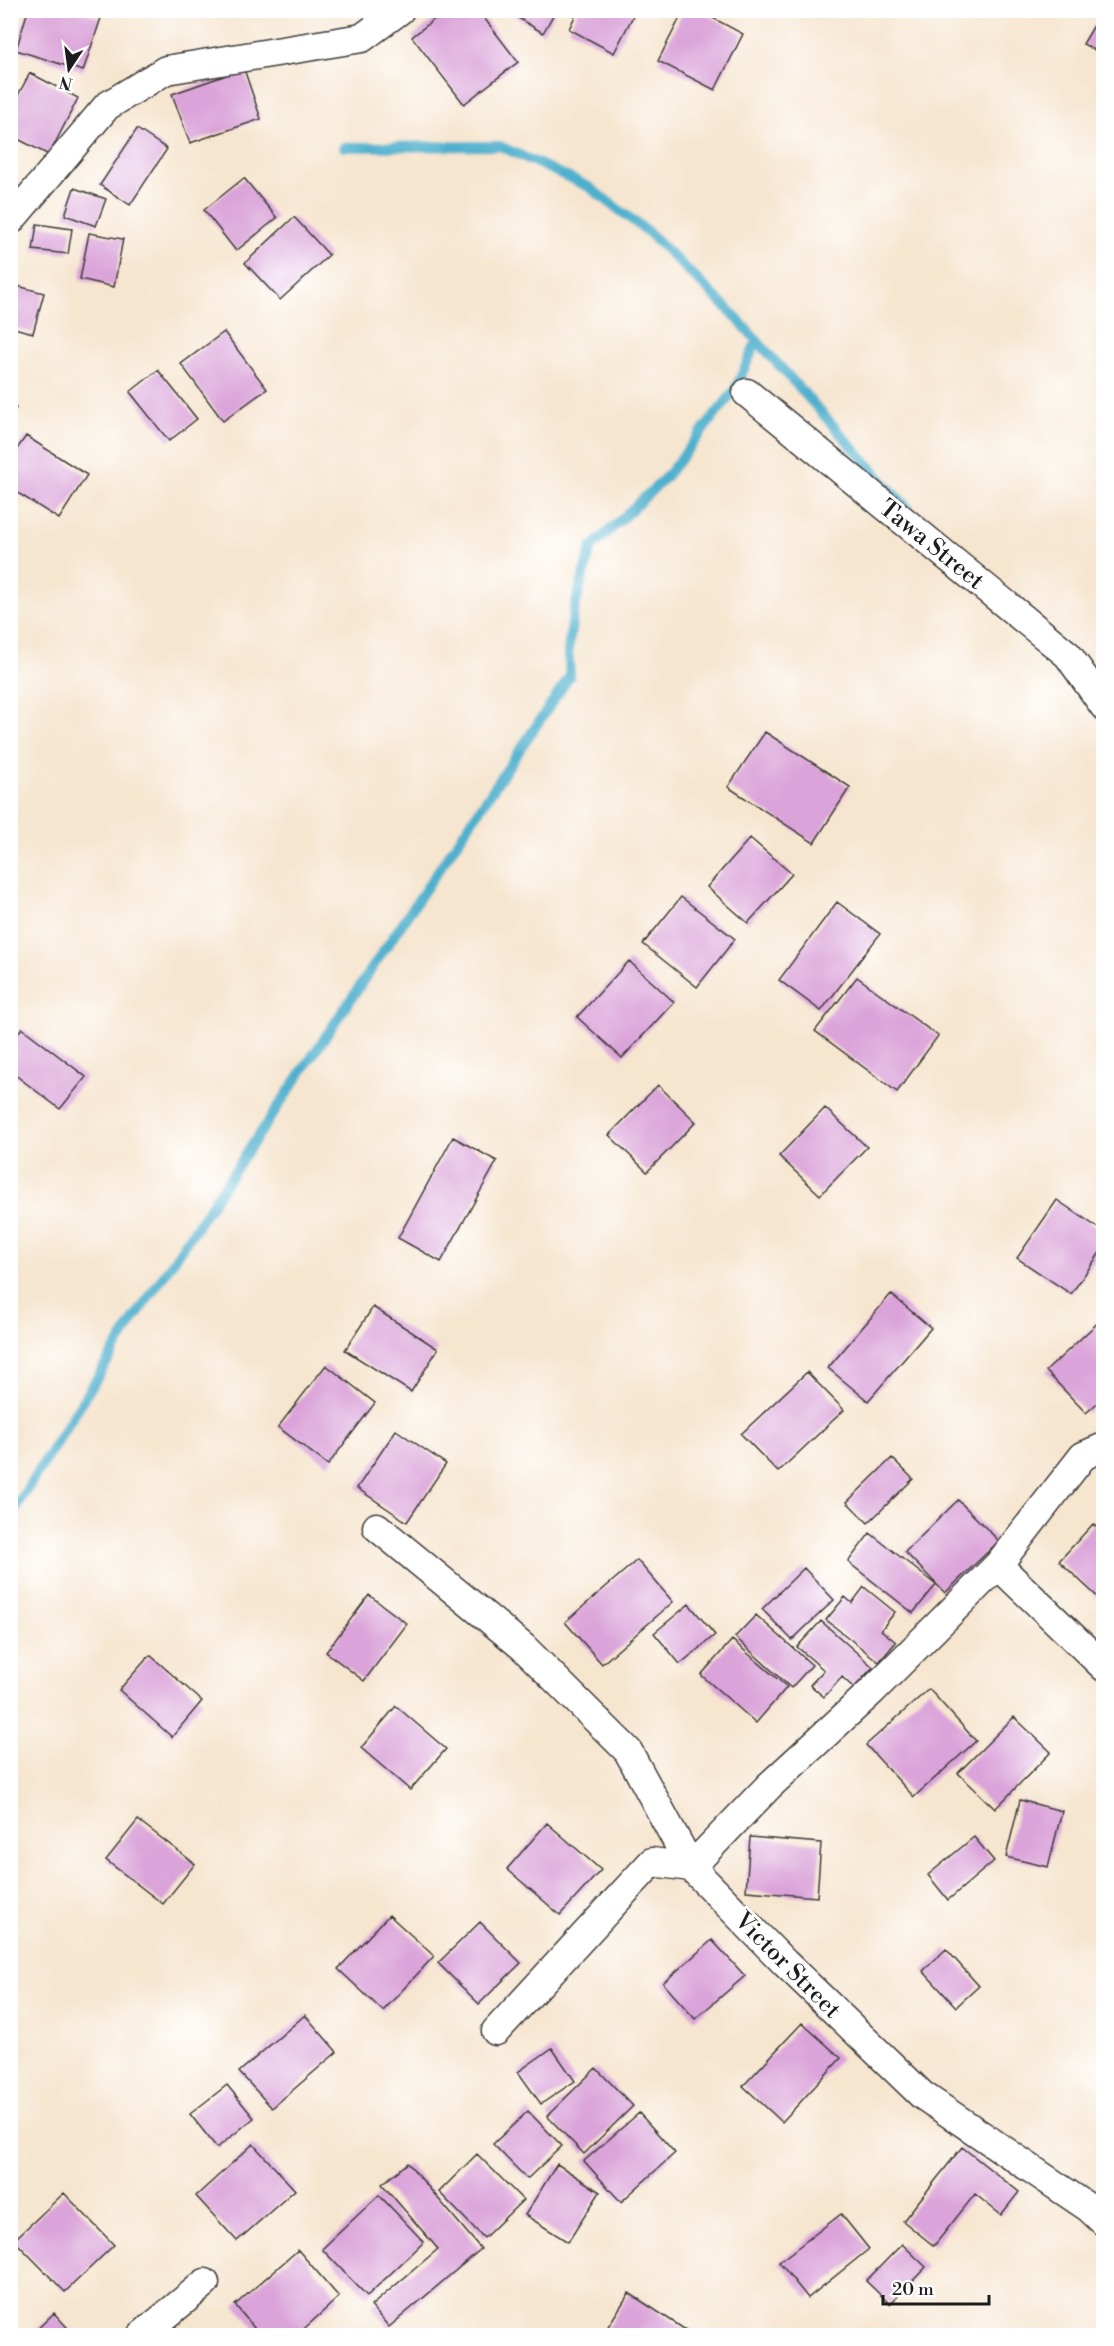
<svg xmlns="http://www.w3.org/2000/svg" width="1114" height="2346" viewBox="0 0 1114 2346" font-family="'Libre Bodoni',serif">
<rect width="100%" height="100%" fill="#fff"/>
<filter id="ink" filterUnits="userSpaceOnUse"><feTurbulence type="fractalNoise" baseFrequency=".0167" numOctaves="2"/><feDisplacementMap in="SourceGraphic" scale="12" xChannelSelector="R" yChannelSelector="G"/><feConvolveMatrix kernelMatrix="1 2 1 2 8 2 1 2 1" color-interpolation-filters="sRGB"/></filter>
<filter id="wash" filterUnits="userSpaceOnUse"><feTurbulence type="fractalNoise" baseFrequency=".008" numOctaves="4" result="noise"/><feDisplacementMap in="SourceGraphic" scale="24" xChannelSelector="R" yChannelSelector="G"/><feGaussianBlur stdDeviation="1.35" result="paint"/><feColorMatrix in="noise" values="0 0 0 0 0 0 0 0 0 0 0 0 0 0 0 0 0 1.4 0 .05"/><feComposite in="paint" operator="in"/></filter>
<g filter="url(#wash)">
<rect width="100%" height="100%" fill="#f6e5cf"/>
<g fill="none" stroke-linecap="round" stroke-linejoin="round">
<path stroke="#4fb0ce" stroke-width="10" d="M344,147L500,146L589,187L648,232L732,313L908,509
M10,1519L24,1494L134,1319L570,676L568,650L574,610L591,548L666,477L735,390L757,340"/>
</g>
<g id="blocks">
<path fill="#daa3d9" d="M28,10H78L101,18L83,71L16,50Z
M446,10H478L518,62L464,104L412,37Z
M505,10H556L543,33Z
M578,10H632L635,12L614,53L569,29Z
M684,10H698L743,34L715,90L658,61Z
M1103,10H1104V55L1083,44Z
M244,69L261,119L190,143L172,94Z
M30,73L78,98L49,155L10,135V110Z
M137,129L167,149L130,205L100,185Z
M244,178L277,218L236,251L204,210Z
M74,188L106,199L96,226L65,215Z
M294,217L329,255L280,300L245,263Z
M37,224L72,229L68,254L33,250Z
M89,233L123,239L114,287L80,279Z
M10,284L44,293L33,333L10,327Z
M224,332L267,389L223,421L181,364Z
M158,370L197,419L169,441L130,392Z
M10,405L16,408L10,419Z
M26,436L87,475L59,519L10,488V459Z
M765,732L850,787L814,843L728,787Z
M750,838L792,874L748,923L707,887Z
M681,897L735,939L697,987L643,944Z
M837,902L880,934L821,1011L779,980Z
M629,961L674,1002L622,1058L577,1017Z
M857,977L938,1036L897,1092L815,1031Z
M22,1028L86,1077L60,1109L10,1071V1042Z
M658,1085L696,1122L647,1172L609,1135Z
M825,1108L867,1147L820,1195L779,1156Z
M453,1137L497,1161L441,1262L398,1238Z
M1057,1200L1104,1232V1247L1071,1294L1017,1258Z
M891,1294L931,1328L868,1401L828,1368Z
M373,1307L438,1349L411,1392L345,1350Z
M1104,1317V1397L1086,1413L1046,1371Z
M326,1365L375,1403L328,1465L278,1427Z
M807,1372L844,1410L778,1472L741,1434Z
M396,1430L446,1464L407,1522L357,1488Z
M892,1458L913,1479L868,1523L847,1502Z
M958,1500L999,1541L945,1593L905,1552Z
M1093,1524L1104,1534V1603L1059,1561Z
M870,1533L936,1585L913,1613L848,1562Z
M637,1560L673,1602L602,1664L565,1622Z
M804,1568L834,1600L792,1640L762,1609Z
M864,1587L895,1612L881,1630L896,1642L879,1662L826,1620L845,1597L852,1603Z
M369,1595L407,1624L364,1681L326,1652Z
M689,1604L715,1635L680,1664L654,1633Z
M756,1615L812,1665L791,1688L735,1637Z
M821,1621L873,1667L854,1688L842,1677L824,1697L810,1685L824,1670L797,1647Z
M732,1640L787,1687L756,1723L701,1675Z
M150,1655L202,1701L172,1737L119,1690Z
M929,1689L976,1741L914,1797L866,1745Z
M396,1706L446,1749L410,1790L361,1748Z
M1014,1717L1051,1752L995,1809L958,1773Z
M1020,1800L1062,1811L1048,1867L1006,1857Z
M138,1820L195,1864L163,1904L106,1860Z
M547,1823L601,1870L560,1915L507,1869Z
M750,1837L821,1843L817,1897L746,1891Z
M974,1837L994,1861L948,1900L928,1875Z
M389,1915L434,1956L383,2011L338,1969Z
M480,1922L521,1963L479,2004L438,1963Z
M712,1940L745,1976L695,2019L663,1983Z
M946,1949L979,1986L956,2007L923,1971Z
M305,2015L337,2052L272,2108L239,2072Z
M802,2023L841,2058L782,2122L743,2086Z
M552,2048L575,2081L541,2104L518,2072Z
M596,2068L633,2106L584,2154L547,2116Z
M227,2085L254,2118L217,2148L190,2114Z
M528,2111L562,2146L527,2179L493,2144Z
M639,2113L675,2153L621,2202L584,2161Z
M253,2144L295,2190L237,2241L196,2196Z
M962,2147L1019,2192L1001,2215L975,2194L934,2246L903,2221Z
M477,2154L523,2200L484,2238L439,2192Z
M408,2163L481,2249L389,2327L371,2306L438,2249L382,2184Z
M557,2164L600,2192L568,2242L525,2215Z
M64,2193L114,2245L65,2292L14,2240Z
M379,2195L424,2242L367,2296L322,2249Z
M841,2214L869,2249L808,2298L779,2262Z
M902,2244L926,2267L890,2304L866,2281Z
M298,2250L339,2297L296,2336H261L235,2305Z
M629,2293L695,2336H602Z
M54,2313L75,2336H30Z"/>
</g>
</g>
<g filter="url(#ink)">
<use href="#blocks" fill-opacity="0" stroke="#3d3a37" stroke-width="1.5"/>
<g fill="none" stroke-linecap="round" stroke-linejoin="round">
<g stroke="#3d3a37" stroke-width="31">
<path id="minor" d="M10,221L107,106L166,70L362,38L400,10
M747,393L1068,655L1104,706
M377,1527L523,1647L628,1751L691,1867L769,1786L871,1692L998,1565L1083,1456L1104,1447
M998,1565L1104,1667
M496,2031L652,1862L691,1867L785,1963L922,2095L1089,2208L1104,2222
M141,2336L205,2283"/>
</g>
<use href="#minor" stroke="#fff" stroke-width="28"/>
</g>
</g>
<g text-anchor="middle" stroke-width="6" stroke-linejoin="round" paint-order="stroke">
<g font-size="24" fill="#1c1c1c" stroke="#fff">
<text transform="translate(932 544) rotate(39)" y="8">Tawa Street</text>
<text transform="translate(788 1965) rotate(45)" y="8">Victor Street</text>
</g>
</g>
<rect width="1114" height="2346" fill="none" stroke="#fff" stroke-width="36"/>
<g transform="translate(69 69) rotate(193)" stroke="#ffffff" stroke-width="4.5" paint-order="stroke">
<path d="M0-4.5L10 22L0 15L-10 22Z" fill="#1c1c1c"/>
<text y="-9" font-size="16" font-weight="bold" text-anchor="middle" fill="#1c1c1c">N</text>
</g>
<path d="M883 2295v9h106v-9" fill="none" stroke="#1c1c1c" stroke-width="3"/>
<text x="892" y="2295" font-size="18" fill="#1c1c1c" stroke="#ffffff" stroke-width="4.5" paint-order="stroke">20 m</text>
</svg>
